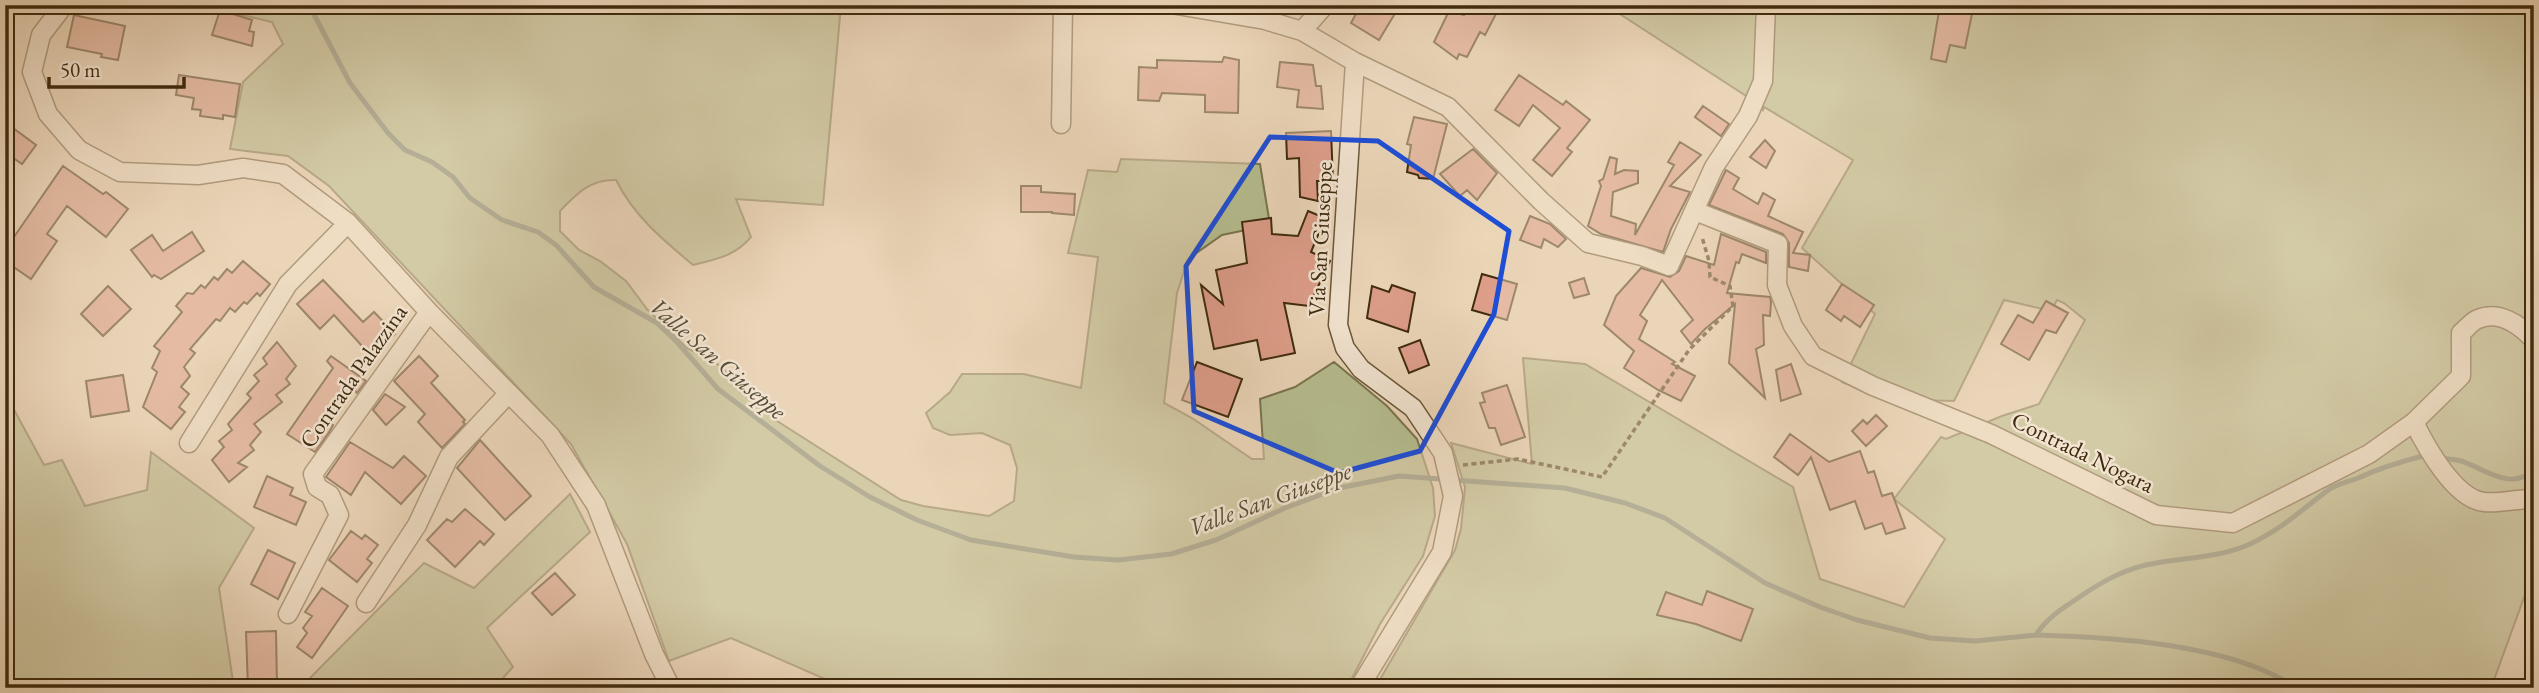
<svg xmlns="http://www.w3.org/2000/svg" width="2539" height="693" viewBox="0 0 2539 693" font-family="'EB Garamond',serif">
<rect width="100%" height="100%" fill="#ebd6b8"/>
<filter id="stains"><feTurbulence type="fractalNoise" baseFrequency=".00286" numOctaves="4"/><feColorMatrix values="0 0 0 0 .2 0 0 0 0 .09 0 0 0 0 .02 0 0 0 .5 -.17"/></filter>
<radialGradient id="worn" r=".72"><stop offset=".6" stop-color="#630" stop-opacity="0"/><stop offset="1" stop-color="#630" stop-opacity=".3"/></radialGradient>
<path fill="#b6be90" stroke="#7a744f" stroke-width="2" d="M200,5H841L823,205L736,199L751,237C735,256 717,259 693,265C663,240 633,215 616,180C591,179 577,193 560,211V231L579,250L600,261L626,281L647,309L687,348L719,365L774,419L901,500L923,506L989,516L1014,501L1017,468L1010,445L982,433L950,435L933,428L926,413L950,392L962,374H1024L1081,388L1098,257L1068,253L1088,170L1117,172L1121,159L1260,164L1270,225L1222,235L1188,259L1177,293L1164,403L1192,418L1252,459H1264L1260,399L1295,387L1334,362L1387,406L1417,439L1433,488L1435,516L1423,556L1380,624L1347,688H829L825,679L731,638L669,661L627,544L571,444L329,186L288,156L230,149L243,82L283,44L272,22Z
M1606,5H2534V570L2491,688H1375L1455,550L1461,529L1465,487L1451,443L1532,464L1523,358L1585,364L1793,487L1820,579L1904,607L1945,539L1894,499L1941,437L1946,439L2002,416L2039,404L2085,320L2064,303L2057,300L2051,311L2004,300L1954,401L1883,399L1842,382L1875,314L1802,248L1853,160L1764,107L1763,110L1760,105Z
M5,393L44,465L62,460L85,506L147,490L151,452L254,528L219,588L234,688H5Z
M570,494L590,532L487,628L513,667L494,688H300L424,563L474,588Z"/>
<g fill="none" stroke-linecap="round" stroke-linejoin="round">
<path stroke="#748070" stroke-width="5" d="M309,5L350,83L388,133L405,150L432,162L453,177L470,198L502,220L538,232L556,245L594,287L657,323L677,342L718,389L820,466L870,497L917,520L971,540L1074,557L1118,560L1171,554L1216,540L1285,508L1339,488L1399,476L1565,488L1625,503L1665,518L1765,583L1820,607L1857,620L1930,638L1975,641L2036,635C2046,619 2060,610 2075,600C2101,582 2125,568 2156,563C2188,557 2219,558 2250,544C2279,531 2303,509 2328,490C2336,484 2348,482 2358,478C2380,468 2399,462 2423,456L2429,457
M2438,458C2446,459 2454,459 2461,461C2484,468 2512,493 2534,469
M2036,635C2112,637 2233,644 2296,688"/>
</g>
<path fill="#de9e8a" stroke="#3f2b0e" stroke-width="2" d="M1361,5H1377L1394,15L1379,40L1351,23Z
M1469,5H1483L1497,12L1485,35L1480,32L1467,57L1459,54L1457,59L1434,42L1449,11L1464,15Z
M1940,5L1973,9L1965,48L1950,45L1946,62L1931,59Z
M220,10L252,20L249,31L254,32L252,46L212,35Z
M74,15L125,26L118,60L101,57L102,54L67,47Z
M1224,57L1239,60L1238,113L1205,112V95L1162,93L1159,101L1138,100L1139,67L1157,68V60L1222,62Z
M1280,62L1313,65L1316,86H1321L1323,109L1297,107L1299,90L1277,87Z
M179,75L240,84L235,117L223,115V119L200,116L201,110L192,109L194,98L176,95Z
M1519,75L1563,105L1566,101L1590,120L1567,148L1572,152L1552,176L1533,160L1560,128L1533,105L1519,126L1495,110Z
M1703,106L1729,124L1721,136L1695,117Z
M1414,117L1447,124L1433,179L1419,178L1418,175L1407,172L1411,145L1407,144Z
M5,122L36,145L22,164L5,152Z
M1331,131L1333,181H1317L1318,201L1300,197L1299,158L1287,159L1286,133Z
M1765,140L1775,151L1766,168L1750,157Z
M1680,142L1701,155L1670,186L1690,192L1671,229L1663,252L1601,234L1588,226L1601,186L1599,181L1603,179L1610,157L1617,159L1615,174L1624,170L1638,171V183L1613,192L1611,216L1636,224L1635,235L1674,165L1668,162Z
M1473,149L1497,173L1477,200L1467,190L1460,196L1440,174Z
M63,166L103,194L106,192L128,209L106,237L67,206L47,234L57,241L31,279L5,261V250Z
M1726,170L1739,178L1733,189L1758,204L1763,193L1775,200L1768,216L1803,232L1793,253L1810,255L1808,271L1789,267V243L1783,234L1709,205Z
M1021,186H1041V192L1075,194L1074,215L1052,213V212H1021Z
M1308,211L1325,218L1311,252L1330,261L1309,306L1284,303L1295,353L1261,360L1257,340L1214,349L1201,285L1223,304L1216,270L1247,263L1242,222L1271,218L1272,234L1298,236Z
M1530,216L1550,224L1566,239L1558,247L1544,239L1541,248L1520,240Z
M192,232L204,251L161,279L154,275L152,277L131,250L152,235L163,251Z
M1721,234L1766,252V263L1742,254L1739,263L1736,262L1727,293L1770,297L1771,302L1770,316L1763,315L1764,345L1756,349L1765,398L1729,363L1735,304L1705,329L1691,344L1681,331L1693,320L1662,280L1640,315L1647,321L1639,339L1675,362L1672,364L1695,376L1681,401L1658,390L1624,368L1634,351L1604,325L1616,296L1641,268L1670,277L1679,271L1686,256L1714,265Z
M243,261L270,284L260,296L257,293L247,304L244,302L235,312L230,308L220,321L216,319L190,349L195,353L184,367L190,376L181,387L189,394L179,407L185,412L171,429L143,407L157,372L152,368L160,351L154,346L182,312L176,306L187,293L193,294L201,285L205,288L214,277L218,280L227,269L232,273Z
M1482,274L1517,284L1507,320L1472,310Z
M1584,278L1589,294L1574,298L1569,283Z
M323,280L363,322L374,312L395,334L371,356L334,315L320,329L297,304Z
M1842,284L1874,305L1860,327L1844,316L1841,321L1826,310Z
M1392,285L1415,293L1408,332L1367,318L1372,286L1389,292Z
M108,286L131,309L103,336L81,314Z
M2046,301L2068,313L2056,333L2046,330L2029,360L2001,344L2018,315L2033,323Z
M1420,340L1429,365L1409,373L1399,348Z
M277,342L296,366L286,379L290,384L276,395L282,402L254,424L261,432L250,445L254,450L238,463L247,467L229,482L212,460L224,447L219,441L232,430L228,424L251,398L247,394L259,381L254,375L267,364L263,358Z
M331,356L366,381L357,393L353,389L329,423L333,425L330,431L315,452L287,434L333,368L327,361Z
M419,356L438,376L431,383L465,420L463,422L465,424L442,448L418,422L425,414L394,381Z
M1197,362L1242,379L1228,417L1182,400Z
M1791,364L1801,394L1781,401L1776,370Z
M123,375L129,411L91,417L86,381Z
M1507,385L1525,437L1501,445L1495,428H1489L1480,403L1485,402L1482,393Z
M385,394L405,407L386,425L373,410Z
M1876,415L1887,426L1866,446L1852,431L1863,420L1867,424Z
M1790,434L1829,462L1860,451L1868,473L1874,471L1882,496L1892,493L1905,528L1886,534L1882,523L1865,529L1855,501L1830,510L1811,457L1798,475L1774,457Z
M480,440L531,496L505,520L457,468Z
M350,442L393,468L404,456L426,476L401,504L365,472L351,495L326,477Z
M267,476L293,488L290,495L306,502L296,525L254,507Z
M465,509L494,534L484,545L480,541L455,567L427,540L447,519L452,522Z
M351,531L362,539L365,535L378,545L367,559L372,563L357,582L329,560Z
M268,550L295,563L278,599L251,584Z
M555,573L575,595L552,615L532,593Z
M322,588L348,606L312,658L297,647L307,633L303,628L312,616L305,612Z
M1707,591L1753,609L1741,641L1696,624L1657,615L1666,592L1702,605Z
M276,631L277,688H248L246,632Z"/>
<g fill="none" stroke-linecap="round" stroke-linejoin="round">
<g stroke="#6a5638" stroke-width="21">
<path id="minor" d="M64,5L41,35L32,72L48,114L79,150L120,172L198,175L243,168L283,174L348,223L429,312L550,435L596,505L654,654L671,688
M1177,5L1265,20L1302,31L1355,62L1448,107L1541,201L1588,243L1642,256L1669,266L1714,167L1748,116L1763,81L1766,5
M1302,31L1325,5
M1355,62L1338,325L1345,348L1361,369L1413,408L1443,453L1453,496L1442,552L1359,688
M1061,124L1063,5
M1695,211L1778,244L1777,285L1793,326L1813,356L1873,386L1991,434L2156,515L2233,523L2369,454L2414,422L2461,376V333C2466,329 2472,321 2478,319C2499,310 2520,325 2534,340
M2414,422C2426,447 2455,499 2484,502C2501,504 2518,498 2534,499
M189,443L288,284L348,223
M366,603L417,525L449,457L509,393
M288,614L339,515L330,495L317,487L313,474L429,312"/>
</g>
<path stroke="#3f2b0e" stroke-width="3.5" stroke-dasharray="5 3.5" stroke-linecap="butt" d="M1463,465L1518,459L1602,477L1689,350L1733,306L1730,286L1710,277L1709,261L1702,237"/>
<use href="#minor" stroke="#f2e4d1" stroke-width="18"/>
</g>
<path d="M0 0H2539V693H0ZM1270,137L1378,141L1509,231L1494,314L1420,451L1339,473L1194,411L1186,266Z" fill="#ebd6b8" fill-opacity=".55" fill-rule="evenodd"/>
<path fill="none" stroke="#1d4ed8" stroke-width="5" stroke-linejoin="round" d="M1270,137L1378,141L1509,231L1494,314L1420,451L1339,473L1194,411L1186,266Z"/>
<g text-anchor="middle" stroke-width="5" stroke-linejoin="round" paint-order="stroke">
<g font-size="23" fill="#3f2b0e" stroke="#f2e4d1">
<text transform="translate(1320 239) rotate(-87)" y="8">Via San Giuseppe</text>
<text transform="translate(353 376) rotate(-55)" y="8">Contrada Palazzina</text>
<text transform="translate(2083 452) rotate(26)" y="8">Contrada Nogara</text>
</g>
<g font-size="24" font-style="italic" fill="#554e37" stroke="#f2e4d1">
<text transform="translate(718 359) rotate(41)" y="8">Valle San Giuseppe</text>
<text transform="translate(1270 499) rotate(-20)" y="8">Valle San Giuseppe</text>
</g>
</g>
<rect width="2539" height="693" fill="none" stroke="#ebd6b8" stroke-width="28"/>
<rect x="7" y="7" width="2525" height="679" fill="none" stroke="#3f2b0e" stroke-width="3.5"/>
<rect x="14" y="14" width="2511" height="665" fill="none" stroke="#3f2b0e" stroke-width="2"/>
<path d="M49 77v10h135v-10" fill="none" stroke="#3f2b0e" stroke-width="3.5"/>
<text x="60" y="77" font-size="21" fill="#3f2b0e" stroke="#f2e4d1" stroke-width="5" paint-order="stroke">50 m</text>
<rect width="100%" height="100%" filter="url(#stains)"/>
<rect width="100%" height="100%" fill="url(#worn)"/>
</svg>
